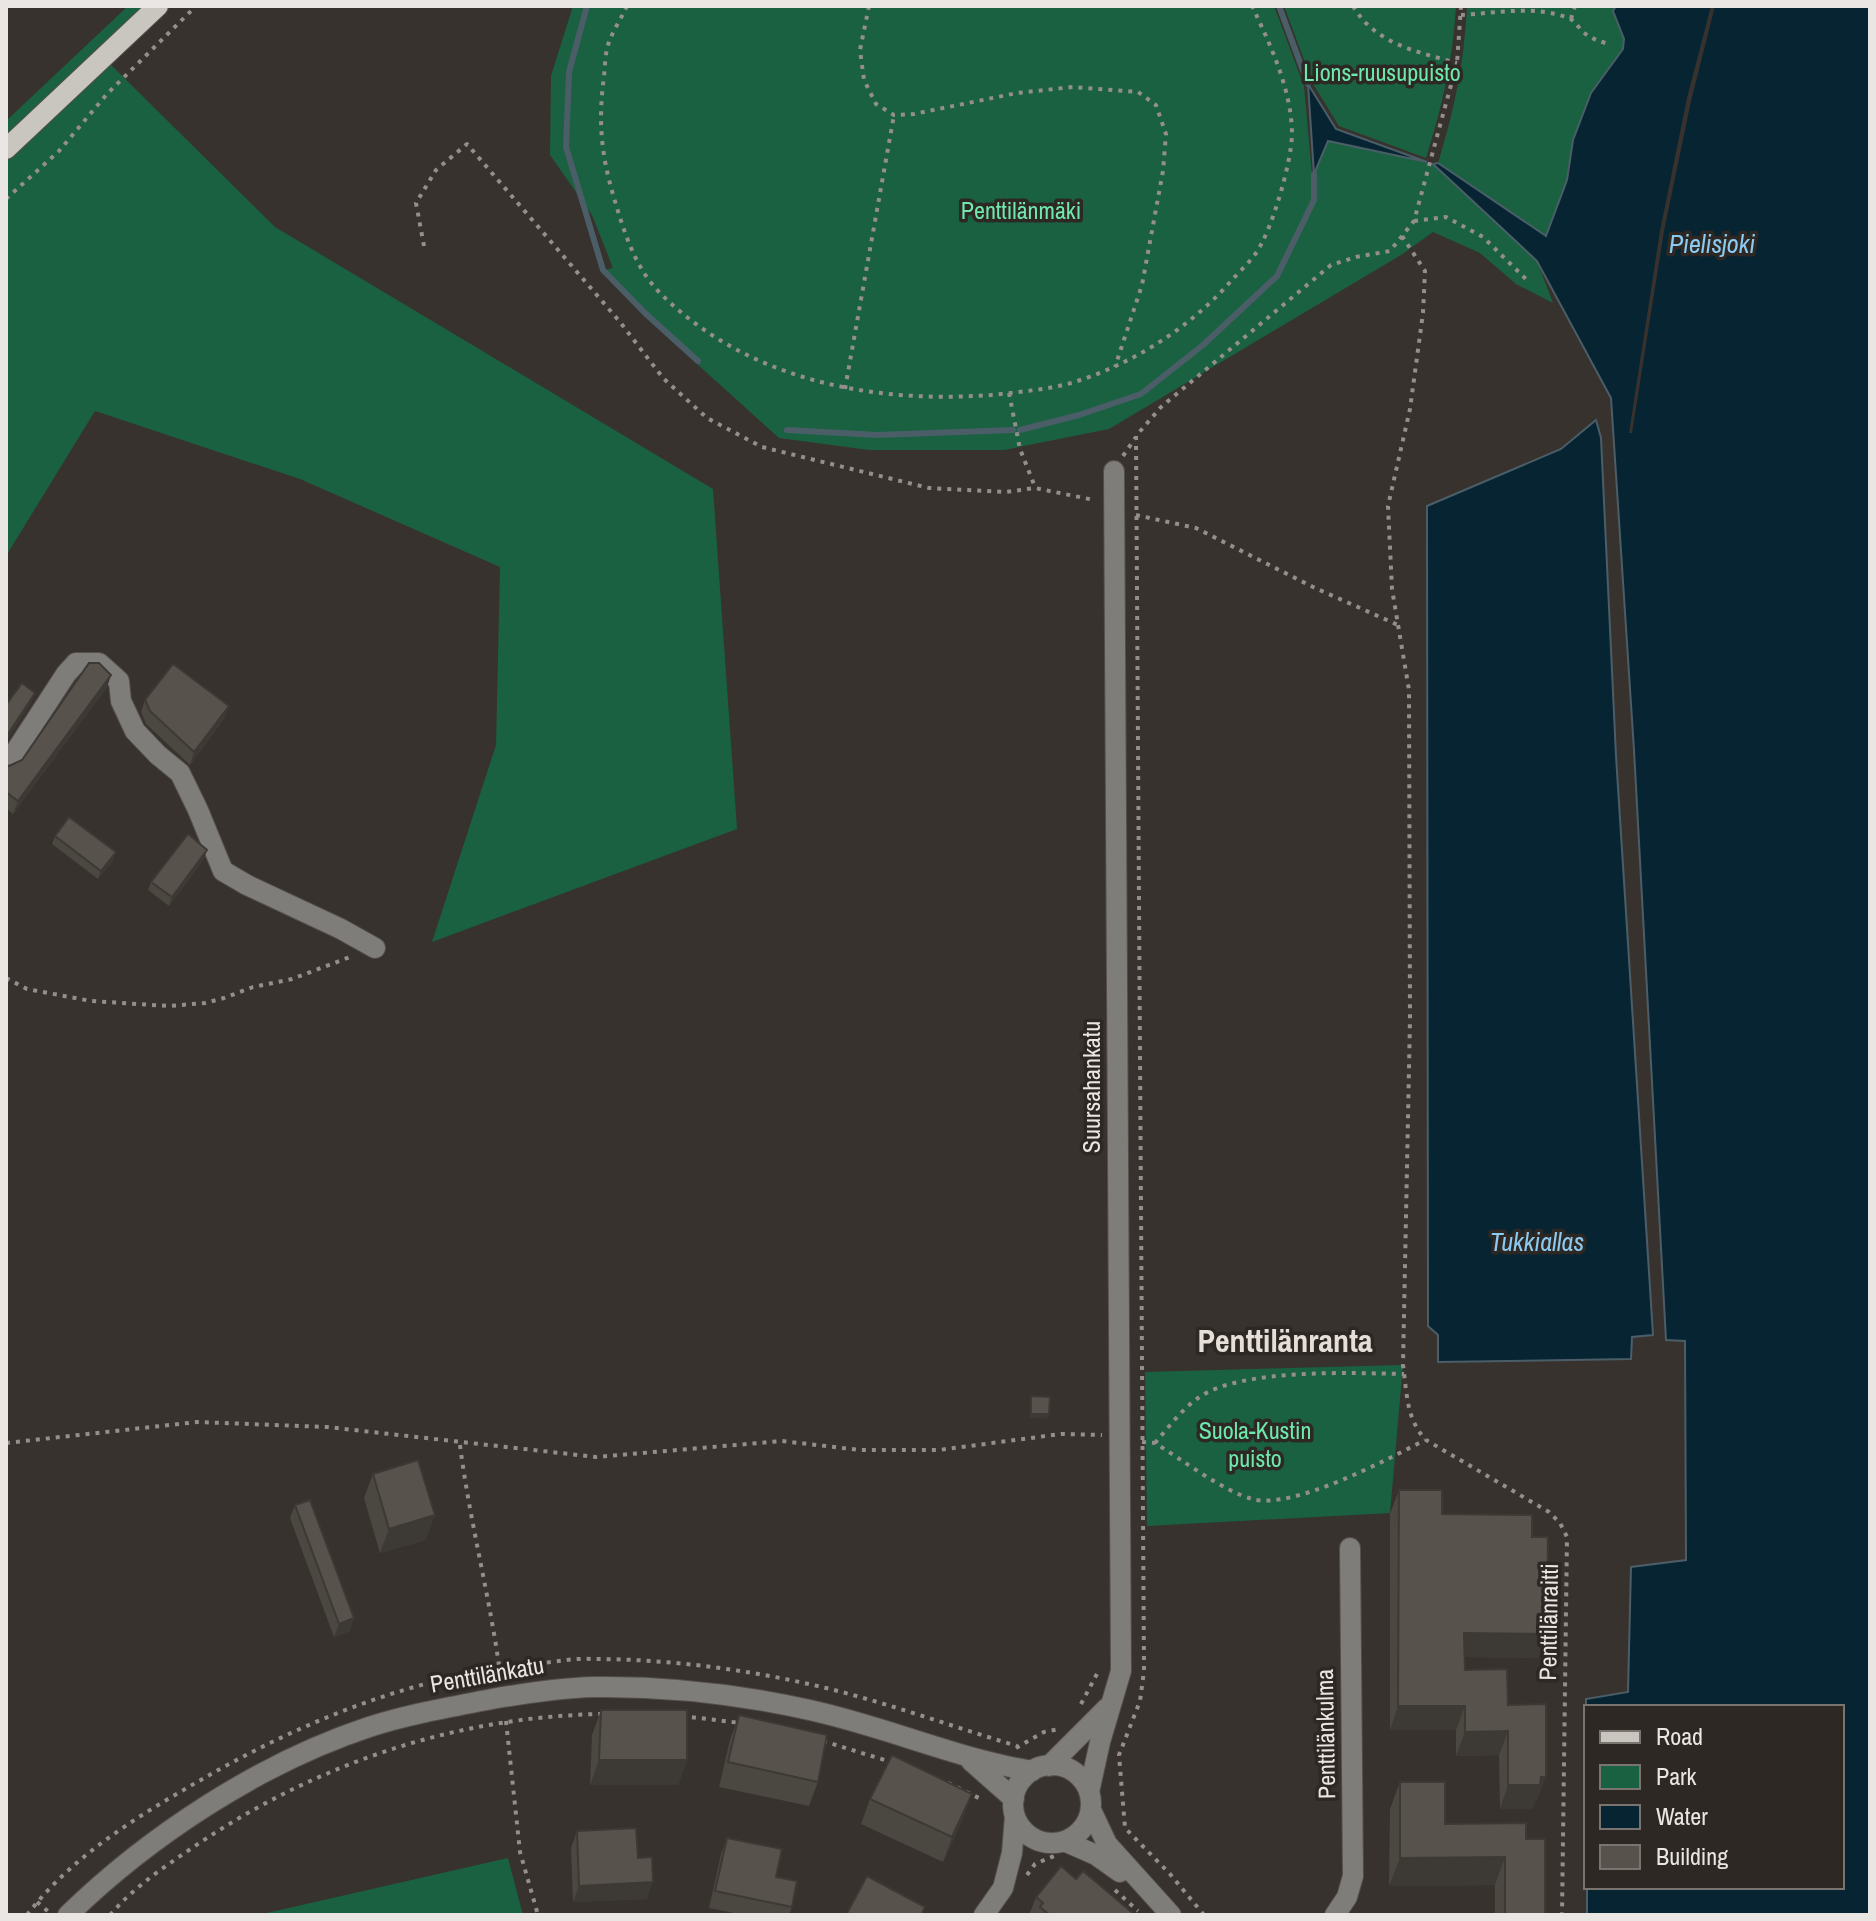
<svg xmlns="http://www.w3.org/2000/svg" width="1876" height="1921" viewBox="0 0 1876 1921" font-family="'Archivo Narrow',sans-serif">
<rect width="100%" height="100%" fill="#38322e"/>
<path fill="#196141" d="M128,6H145L98,52L275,227L713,489L737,829L432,942L496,745L500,567L300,479L95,411L6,556V121Z
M573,6H1274L1304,86L1312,175L1328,141L1433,164L1438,163C1455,107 1464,64 1467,6H1616L1613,11L1624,40L1623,49L1591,93L1573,140L1567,180L1537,261L1553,303L1516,284L1480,253L1433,232L1401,255L1109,429L1004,450H869L779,438L643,315L601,271L613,268L592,215L550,155L551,76Z
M1284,6H1456C1453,60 1442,107 1426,158L1339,126L1313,84Z
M1403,1365L1390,1513L1147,1526L1145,1372Z
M508,1858L523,1915H258Z"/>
<path fill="#072433" stroke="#4b5e68" stroke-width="2" d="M1616,6H1870V1915H1587V1887H1842V1707H1586V1699L1628,1692L1631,1567L1686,1560L1685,1341L1666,1340L1634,750L1611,398L1537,261L1433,164L1438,163L1546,236L1567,180L1573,140L1591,93L1623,49L1624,39L1613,11Z
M1308,84L1336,129L1427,162L1328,141L1314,174Z
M1596,420L1601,438L1616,756L1653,1335L1632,1337L1631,1359L1438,1362V1335L1428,1326L1427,506L1561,449Z"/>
<path fill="#38322e" d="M1711,6H1715L1691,101L1664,231L1632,433H1629L1660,231L1687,98Z"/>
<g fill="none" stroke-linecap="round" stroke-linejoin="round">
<path stroke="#4b5e68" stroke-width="6" d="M587,6L569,72L566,147L603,270L645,313L698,361
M1279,6L1308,84
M787,430L877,435L1013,430
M1020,430L1079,415L1141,394L1203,345L1277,276L1314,200V174"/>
<g stroke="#544f4b" stroke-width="22">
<path id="minor" d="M6,766L66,674L76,663H99L119,681L121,701L135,731L158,755L180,773L198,810L223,871L247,885L341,929L375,948
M971,1761L1014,1799
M1013 1804a39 39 0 1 1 78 0a39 39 0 1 1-78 0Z
M1049,1766L1107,1708
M1089,1792L1100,1742L1121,1671L1114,471
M1091,1810L1107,1844L1171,1915
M1064,1841L1096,1855L1120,1872
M68,1915C149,1836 260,1763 369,1727C409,1714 451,1707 492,1699C526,1693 560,1688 594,1687C665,1686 736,1694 805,1709C882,1725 954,1758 1032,1771
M984,1915L1003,1888L1012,1853L1015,1816
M1335,1915L1347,1897L1353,1876L1350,1548"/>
</g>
<g stroke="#544f4b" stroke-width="22">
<path id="major" d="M6,149L158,6"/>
</g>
<path stroke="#948f8c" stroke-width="4" stroke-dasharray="4 6" stroke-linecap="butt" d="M627,6C621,19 612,32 608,45C605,55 605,66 604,76C598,122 601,154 614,198C624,231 634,266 659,292C746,380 872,404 991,395C1018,392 1045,390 1071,383C1131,365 1190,328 1231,281C1239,272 1249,263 1256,253C1272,230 1291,164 1292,135C1292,91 1271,46 1252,6
M869,6L860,50L864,80L876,104L894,115L914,114L1017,93L1073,87L1138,92L1156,105L1166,134L1163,171L1142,285L1115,367
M1353,6C1375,44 1418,52 1457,63
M1461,15C1494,13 1537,5 1568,18C1574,20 1577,25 1581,30C1589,38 1598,41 1609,44
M1571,19L1575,6
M6,199L59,151L107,94L196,6
M1414,221L1446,217L1483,237L1529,282
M1402,236L1425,271L1423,313L1410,409L1388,506L1392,589L1409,690L1410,1019L1403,1365C1407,1393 1406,1419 1426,1440L1549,1512L1560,1523L1567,1537L1562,1915
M424,246L416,203L436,170L467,144L620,322L663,378L707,418L762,447L929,488L1006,492L1035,488L1094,500
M845,389L894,115
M1009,393L1020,449L1035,487
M1123,456L1136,437
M1136,515L1196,528L1313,587L1398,625
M6,978L27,989L91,1001L169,1006L205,1003L224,998L253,987L292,979L350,957
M1142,1442L1155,1443C1181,1459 1223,1491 1252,1499C1293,1510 1386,1460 1425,1440
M6,1443L197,1422L327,1427L596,1457L782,1441L860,1450H939L1061,1434L1102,1435
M1155,1443C1168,1428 1181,1410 1198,1398C1240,1368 1352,1373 1404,1374
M460,1445C470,1524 491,1601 501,1680
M1081,1704L1099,1670
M682,1716L741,1723
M506,1721L520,1852L538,1915
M823,1741L891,1762
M1016,1748L1044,1732L1059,1729
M948,1783L983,1800
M1027,1875L1035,1864L1054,1856
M1115,1890L1138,1911
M37,1902L50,1913
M27,1915C74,1853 146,1811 213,1773C316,1715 426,1673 544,1663C560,1661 576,1658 592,1659C670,1659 751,1670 826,1688C891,1704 954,1727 1017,1746
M110,1915C134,1887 164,1867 195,1846C316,1764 454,1717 601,1714
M1204,1915L1170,1874L1125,1828L1119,1755L1140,1701L1144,1671L1136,436L1161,407L1331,265L1356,257L1390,251L1414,221L1457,63L1461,6"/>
<use href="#minor" stroke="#7f7d7a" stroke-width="20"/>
<use href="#major" stroke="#c9c6c0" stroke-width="20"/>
</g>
<path fill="#4b4741" d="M111,675L107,687L13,814L6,808V764L9,766L22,760Z
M145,700L229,706L224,719L190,765L146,724L141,712Z
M55,836L113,861L98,879L52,844Z
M204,859L169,906L148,890L151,882Z
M373,1474L426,1540L380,1553L364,1498Z
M1399,1490L1442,1514L1532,1537L1547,1634L1538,1658L1465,1657V1670L1508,1705L1537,1801H1535L1532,1809H1500L1499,1755L1456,1756V1730H1390V1514Z
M295,1505L350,1631L334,1637L290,1518Z
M601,1710L687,1760L678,1785H590L592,1735Z
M739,1715L818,1782L809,1806L719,1787L730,1740Z
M1400,1782L1445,1824L1526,1839L1545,1915H1495V1885L1389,1886L1390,1809Z
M870,1799L963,1819L943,1862L861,1824Z
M577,1831L638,1858L647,1899L573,1902L571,1848Z
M727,1838L792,1907L789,1915H744L709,1908L721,1854Z
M1076,1879L1135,1915H1029L1036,1897Z"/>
<path fill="#3d3935" d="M111,675L107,687L13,814L18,801Z
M35,693L30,705L6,742V737Z
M229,706L224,719L190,765L194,752Z
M207,850L204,859L169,906L172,897Z
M116,852L113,861L98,879L101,871Z
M1031,1414H1049L1047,1419L1029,1418Z
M435,1515L426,1540L380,1553L389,1529Z
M354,1618L350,1631L334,1637L339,1624Z
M1464,1633L1547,1634L1538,1658L1456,1657Z
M1398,1706H1465L1456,1730H1390Z
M1508,1731L1499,1755L1456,1756L1465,1732Z
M599,1760H687L678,1785H590Z
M1541,1777H1546L1537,1801H1535L1532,1809H1500L1508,1785Z
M972,1794L963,1819L943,1862L952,1837Z
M1505,1857L1495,1885L1389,1886L1400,1858Z
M653,1882L647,1899L573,1902L579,1886Z"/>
<path fill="#57524c" stroke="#3d3935" stroke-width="2" d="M89,663H99L111,675L18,801L6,792V764L9,766L22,760Z
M173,664L229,706L194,752L150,711L145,700Z
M22,683L35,693L6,737V705Z
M69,817L116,852L101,871L55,836Z
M188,834L207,850L172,897L151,882Z
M1031,1396L1050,1397L1049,1414H1031Z
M418,1460L435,1515L389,1529L373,1474Z
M1399,1490H1442V1514L1532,1515V1537H1548L1547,1634L1464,1633L1465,1670L1507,1669L1508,1705L1546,1704V1777H1541L1540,1785H1508V1731L1465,1732V1706H1398Z
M310,1500L354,1618L339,1624L295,1505Z
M601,1710H687V1760H599Z
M739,1715L827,1735L818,1782L728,1762Z
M892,1755L972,1794L952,1837L870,1799Z
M1400,1782H1445V1824L1526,1823V1839H1545V1915H1505V1857L1400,1858Z
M636,1828L638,1858L652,1857L653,1882L579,1886L577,1831Z
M727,1838L782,1849L776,1877L797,1881L792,1907L715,1891Z
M1061,1866L1076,1879L1083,1871L1135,1915H1050L1040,1907L1043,1903L1036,1897Z
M867,1876L925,1907L921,1915H846Z"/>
<g text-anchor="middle" stroke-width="7" stroke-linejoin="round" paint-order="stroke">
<g font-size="24" fill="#6ee8ac" stroke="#2d2824">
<text x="1382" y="81">Lions-ruusupuisto</text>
<text x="1021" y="219">Penttilänmäki</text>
<text x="1255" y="1439">Suola-Kustin<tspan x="1255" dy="28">puisto</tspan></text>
</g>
<g font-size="24" fill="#eae6e3" stroke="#2d2824">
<text transform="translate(1092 1087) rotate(-90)" y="8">Suursahankatu</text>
<text transform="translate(1549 1622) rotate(-89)" y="8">Penttilänraitti</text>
<text transform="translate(487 1675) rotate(-10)" y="8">Penttilänkatu</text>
<text transform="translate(1326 1734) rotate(-91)" y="8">Penttilänkulma</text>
</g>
<g font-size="26" font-style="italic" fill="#8ccbf1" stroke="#2d2824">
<text x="1712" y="253">Pielisjoki</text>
<text x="1537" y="1251">Tukkiallas</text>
</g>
<g font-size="32" font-weight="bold" fill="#e6dfd9" stroke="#2d2824">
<text x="1285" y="1352">Penttilänranta</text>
</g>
</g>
<rect width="1876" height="1921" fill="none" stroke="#eae6e3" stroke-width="16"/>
<rect x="1584" y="1705" width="260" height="184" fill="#2d2824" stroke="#797470" stroke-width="2"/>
<rect x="1600" y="1731" width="40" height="12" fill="#c9c6c0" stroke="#797470" stroke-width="2"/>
<text x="1656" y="1745" font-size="24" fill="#eae6e3">Road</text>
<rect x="1600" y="1765" width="40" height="24" fill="#196141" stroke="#797470" stroke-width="2"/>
<text x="1656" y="1785" font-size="24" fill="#eae6e3">Park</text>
<rect x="1600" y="1805" width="40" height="24" fill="#072433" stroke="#797470" stroke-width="2"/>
<text x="1656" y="1825" font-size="24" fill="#eae6e3">Water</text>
<rect x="1600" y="1845" width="40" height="24" fill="#57524c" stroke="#797470" stroke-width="2"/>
<text x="1656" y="1865" font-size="24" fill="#eae6e3">Building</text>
</svg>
